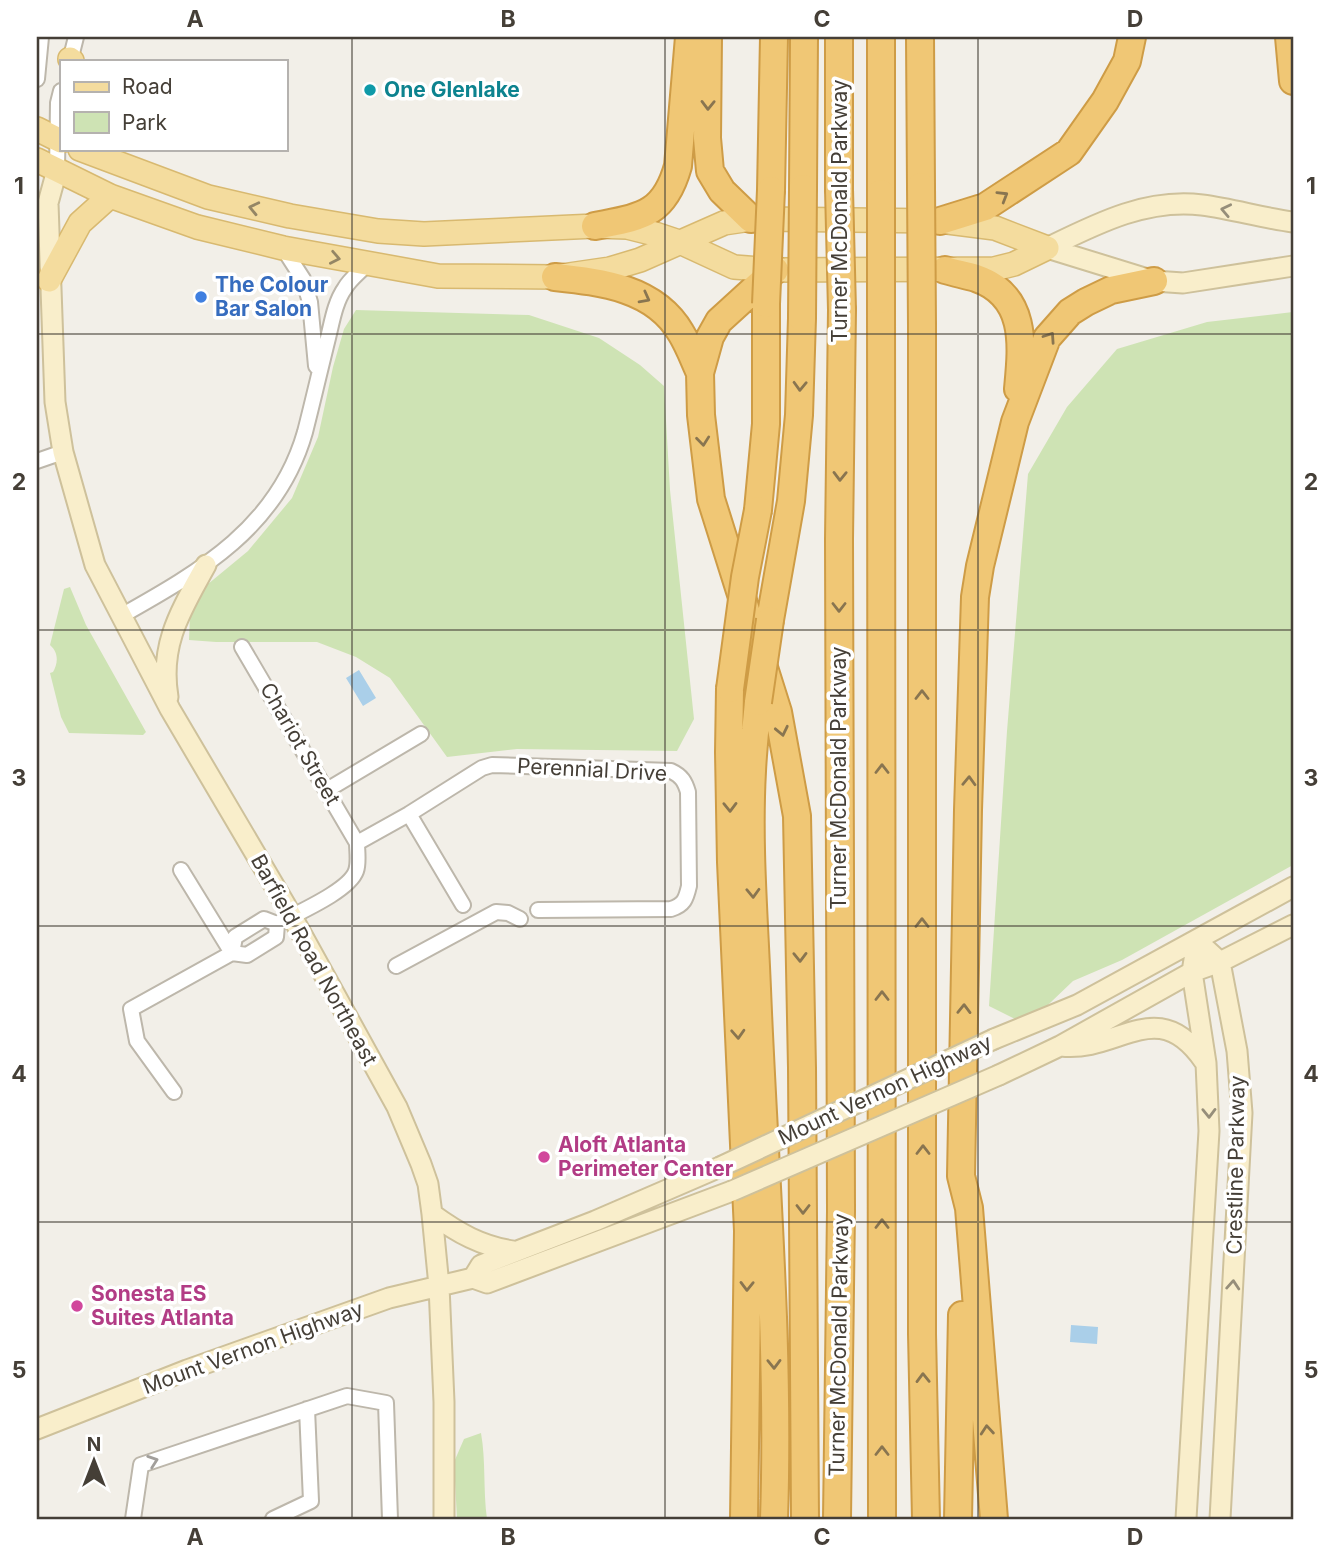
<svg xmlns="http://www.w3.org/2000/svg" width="1330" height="1556" viewBox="0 0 1330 1556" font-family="Inter,sans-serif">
<rect width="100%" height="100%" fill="#f2efe8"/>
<path fill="#cee3b4" d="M356,310L529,315L599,338L640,365L664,386L670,490L694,719L677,751L517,749L447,757L390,678L356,657L317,642H216L189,640L190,615L208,584L248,551L292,498L318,437L333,367L344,329Z
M1293,312V865L1122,960L1073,981L1027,1025L989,1006L1007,731L1028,474L1067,407L1117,349L1207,322Z
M70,587L86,625L146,732L143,735L69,733L61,717L50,673L53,672C58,663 59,653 50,645L64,589Z
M481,1433C486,1461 483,1490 487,1519H457L454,1462L464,1439Z"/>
<path fill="#aacfe9" d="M359,670L376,698L363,706L346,678Z
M1071,1325L1098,1327L1097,1344L1070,1342Z"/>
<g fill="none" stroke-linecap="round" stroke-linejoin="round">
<g stroke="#bdb7ab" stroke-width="18">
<path id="street" d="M70,61L76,37
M37,79L41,37
M57,170L58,103L61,91
M283,248L303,279L310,302L316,366
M37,461L63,452
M121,616C201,571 278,527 305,432C313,401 320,370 328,338C332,322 335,302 345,288C350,279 360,272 367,264
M327,790L421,734
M409,814L463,905
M357,843L409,814L482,768L492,765L671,771C682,776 685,782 688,792L689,886C686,899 684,905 671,909L538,910
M181,870L232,953
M232,953L235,937L264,919L277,924C297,913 349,891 356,871C359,863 357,851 357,843L242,647
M396,966L496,912L508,913L520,919
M174,1092L137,1041L131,1009L232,953L247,955L276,937L277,924
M133,1519L141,1465L347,1396L386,1403L390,1519
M273,1519L311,1501L307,1409"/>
</g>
<g stroke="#cec19b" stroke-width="23">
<path id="secondary" d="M57,170L48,203L55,402L63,452L95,565L170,709L285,904L397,1107L421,1164L428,1184L432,1214L439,1286L444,1402V1519
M1047,248C1096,224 1146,198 1202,205C1233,209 1262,218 1293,222
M1047,248L1154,281L1183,283L1293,266
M168,697C159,643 182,609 206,565
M1197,941L1220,962L1237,1051L1242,1113L1220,1519
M994,1039L1077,1005L1293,887
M1061,1046C1119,1053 1157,993 1204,1061
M999,1075L1060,1046L1192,972L1220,962L1293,925
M432,1214C458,1233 481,1246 513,1251
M473,1278L481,1265L595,1221L720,1167
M37,1429L187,1370L389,1298L473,1278L487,1283L732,1191
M1186,1519L1209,1131L1206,1063L1192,972L1197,941"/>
</g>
<g stroke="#d8b970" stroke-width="26">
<path id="primary" d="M70,59L72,61
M37,129L61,141
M80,149L208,197L290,216L378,231L424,234L595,226L627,227L655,234L682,243L734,267L775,270L994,269L1014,264L1047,248
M37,160L110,196L197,227L283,248L438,276L555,277L610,269L640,260L724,223L751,219L940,221L995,228L1047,248
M49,280L80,223L110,196"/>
</g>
<g stroke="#ce9c46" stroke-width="30">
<path id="highway" d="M708,37L707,138L710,171L722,191L751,219
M920,37L921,186
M1289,37L1293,81
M803,188L804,37
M839,189V37
M771,190L774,37
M881,193V37
M940,221L985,207L1069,152L1105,101L1127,61L1132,37
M595,226C640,217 664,216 678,166L689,37
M775,270L719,321L710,337L700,373L701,415L711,499L778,712L797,816L802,1068L805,1519
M945,270C955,273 966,275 976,278C1028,296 1022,346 1018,389
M555,277C602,282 655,288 681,333C689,346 694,360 700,373
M881,300L882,1519
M922,325V1334L926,1519
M758,510L766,424V304
M770,620L791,501L799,415L802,318
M730,689L729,752L731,862L748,1231L744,1519
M758,702C756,725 753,748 752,771C748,843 754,916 757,989C764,1165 780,1342 774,1519
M837,1519L841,1211L839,539L842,310
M958,1519L962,1315
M994,1519L969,1208L961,1176L968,810L975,597L980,566L1015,422L1047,338L1070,312L1086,302L1111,290L1154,281"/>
</g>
<use href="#street" stroke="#fff" stroke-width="14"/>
<use href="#secondary" stroke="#f9eecb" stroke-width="19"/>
<use href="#primary" stroke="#f4dc9e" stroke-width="23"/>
<use href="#highway" stroke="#f0c775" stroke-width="26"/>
<g stroke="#cec19b" stroke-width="23" stroke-linecap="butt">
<path id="secondary-bridge" d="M720,1167L994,1039
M732,1191L999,1075"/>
</g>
<g stroke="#ce9c46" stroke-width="30" stroke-linecap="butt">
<path id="highway-bridge" d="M921,186L922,325
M839,189L842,310
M881,193V300
M766,304L771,190
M802,318L803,188
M730,689L745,577L758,510
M758,702L770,620"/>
</g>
<use href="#secondary-bridge" stroke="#f9eecb" stroke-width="19"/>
<use href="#highway-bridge" stroke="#f0c775" stroke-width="26"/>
</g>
<defs><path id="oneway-chevron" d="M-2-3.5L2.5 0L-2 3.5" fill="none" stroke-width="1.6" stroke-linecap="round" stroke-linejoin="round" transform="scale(1.75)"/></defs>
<g stroke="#897550">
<use href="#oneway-chevron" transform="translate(708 105) rotate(91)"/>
<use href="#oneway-chevron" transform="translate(1003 196) rotate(-31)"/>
<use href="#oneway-chevron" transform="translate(645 298) rotate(28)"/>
<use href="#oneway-chevron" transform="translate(1050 337) rotate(-56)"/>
<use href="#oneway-chevron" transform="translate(800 386) rotate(92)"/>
<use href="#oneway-chevron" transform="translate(703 441) rotate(84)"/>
<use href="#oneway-chevron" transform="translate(840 476) rotate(91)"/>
<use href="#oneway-chevron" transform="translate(839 607) rotate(90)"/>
<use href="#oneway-chevron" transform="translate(922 695) rotate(-90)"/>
<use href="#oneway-chevron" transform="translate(782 731) rotate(78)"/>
<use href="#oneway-chevron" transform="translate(882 769) rotate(-90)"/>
<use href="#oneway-chevron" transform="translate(969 781) rotate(-88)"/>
<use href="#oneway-chevron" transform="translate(730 807) rotate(89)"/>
<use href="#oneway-chevron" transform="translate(753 893) rotate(88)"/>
<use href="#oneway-chevron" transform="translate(922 923) rotate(-90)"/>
<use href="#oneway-chevron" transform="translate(800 957) rotate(89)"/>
<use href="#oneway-chevron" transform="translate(882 996) rotate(-90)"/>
<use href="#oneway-chevron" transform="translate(964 1009) rotate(-89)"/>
<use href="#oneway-chevron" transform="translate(738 1034) rotate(87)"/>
<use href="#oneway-chevron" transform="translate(923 1150) rotate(-90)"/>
<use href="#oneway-chevron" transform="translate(803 1209) rotate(90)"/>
<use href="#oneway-chevron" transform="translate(882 1224) rotate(-90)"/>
<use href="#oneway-chevron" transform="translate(747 1286) rotate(91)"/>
<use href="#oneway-chevron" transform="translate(774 1364) rotate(89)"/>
<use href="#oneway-chevron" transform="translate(923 1378) rotate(-91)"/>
<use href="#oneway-chevron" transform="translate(987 1430) rotate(-95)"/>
<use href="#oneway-chevron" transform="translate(882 1451) rotate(-90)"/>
</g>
<g stroke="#948665">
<use href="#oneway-chevron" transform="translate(254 208) rotate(-167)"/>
<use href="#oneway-chevron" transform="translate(335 258) rotate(11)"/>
</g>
<g stroke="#968e7a">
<use href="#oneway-chevron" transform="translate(1226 210) rotate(-168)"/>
<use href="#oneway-chevron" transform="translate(1209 1113) rotate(89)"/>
<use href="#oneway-chevron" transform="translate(1233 1285) rotate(-86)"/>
</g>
<use stroke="#a29f9b" href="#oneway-chevron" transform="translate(153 1461) rotate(-19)"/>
<path fill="none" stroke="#453f37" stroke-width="2" stroke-opacity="0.55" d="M352,37V1519M665,37V1519M978,37V1519M37,334H1293M37,630H1293M37,926H1293M37,1222H1293"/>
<circle fill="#0f9aa8" stroke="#fff" stroke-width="2.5" cx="370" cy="90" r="7"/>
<circle fill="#3f7fe0" stroke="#fff" stroke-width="2.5" cx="201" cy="297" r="7"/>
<g fill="#d1479c" stroke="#fff" stroke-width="2.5">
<circle cx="544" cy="1157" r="7"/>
<circle cx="77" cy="1306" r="7"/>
</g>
<g text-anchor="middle" stroke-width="7" stroke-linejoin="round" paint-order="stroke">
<g font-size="21" font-weight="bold" fill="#0d838f" stroke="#fff" text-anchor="start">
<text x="384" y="97">One Glenlake</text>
</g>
<g font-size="21" fill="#453f37" stroke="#fff">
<text transform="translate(840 211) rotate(-90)" y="7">Turner McDonald Parkway</text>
<text transform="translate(300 744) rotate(60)" y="7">Chariot Street</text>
<text transform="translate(592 770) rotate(3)" y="7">Perennial Drive</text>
<text transform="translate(839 778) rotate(-90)" y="7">Turner McDonald Parkway</text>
<text transform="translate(314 960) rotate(61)" y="7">Barfield Road Northeast</text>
<text transform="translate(885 1090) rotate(-25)" y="7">Mount Vernon Highway</text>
<text transform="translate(1236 1165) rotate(-89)" y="7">Crestline Parkway</text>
<text transform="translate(839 1345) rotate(-89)" y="7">Turner McDonald Parkway</text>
<text transform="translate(253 1348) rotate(-20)" y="7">Mount Vernon Highway</text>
</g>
<g font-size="21" font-weight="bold" fill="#366cbe" stroke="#fff" text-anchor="start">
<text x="215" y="292">The Colour<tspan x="215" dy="24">Bar Salon</tspan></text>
</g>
<g font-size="21" font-weight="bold" fill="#b23c85" stroke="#fff" text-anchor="start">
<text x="558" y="1152">Aloft Atlanta<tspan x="558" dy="24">Perimeter Center</tspan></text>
<text x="91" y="1301">Sonesta ES<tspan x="91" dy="24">Suites Atlanta</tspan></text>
</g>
</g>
<rect width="1330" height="1556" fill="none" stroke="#ffffff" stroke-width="77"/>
<rect x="60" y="60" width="228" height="91" fill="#ffffff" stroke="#b5b2af" stroke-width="2"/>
<rect x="74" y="82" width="35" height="10" fill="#f4dc9e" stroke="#b5b2af" stroke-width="2"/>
<text x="122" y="94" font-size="21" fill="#453f37">Road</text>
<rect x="74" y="112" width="35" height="21" fill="#cee3b4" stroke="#b5b2af" stroke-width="2"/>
<text x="122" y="130" font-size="21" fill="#453f37">Park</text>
<g transform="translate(94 1461)" stroke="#ffffff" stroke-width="5" paint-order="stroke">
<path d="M0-5L12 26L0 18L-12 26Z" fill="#453f37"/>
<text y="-10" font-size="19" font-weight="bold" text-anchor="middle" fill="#453f37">N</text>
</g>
<rect x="38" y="38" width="1254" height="1480" fill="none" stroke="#453f37" stroke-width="2.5"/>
<g font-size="23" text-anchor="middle" font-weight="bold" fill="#453f37">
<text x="195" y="27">A</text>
<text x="508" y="27">B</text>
<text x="822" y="27">C</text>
<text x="1135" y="27">D</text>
<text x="19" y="194">1</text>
<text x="1311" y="194">1</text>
<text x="19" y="490">2</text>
<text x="1311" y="490">2</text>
<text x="19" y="786">3</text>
<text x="1311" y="786">3</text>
<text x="19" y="1082">4</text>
<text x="1311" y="1082">4</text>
<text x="19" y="1378">5</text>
<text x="1311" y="1378">5</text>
<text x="195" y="1545">A</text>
<text x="508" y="1545">B</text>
<text x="822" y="1545">C</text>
<text x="1135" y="1545">D</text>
</g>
</svg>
